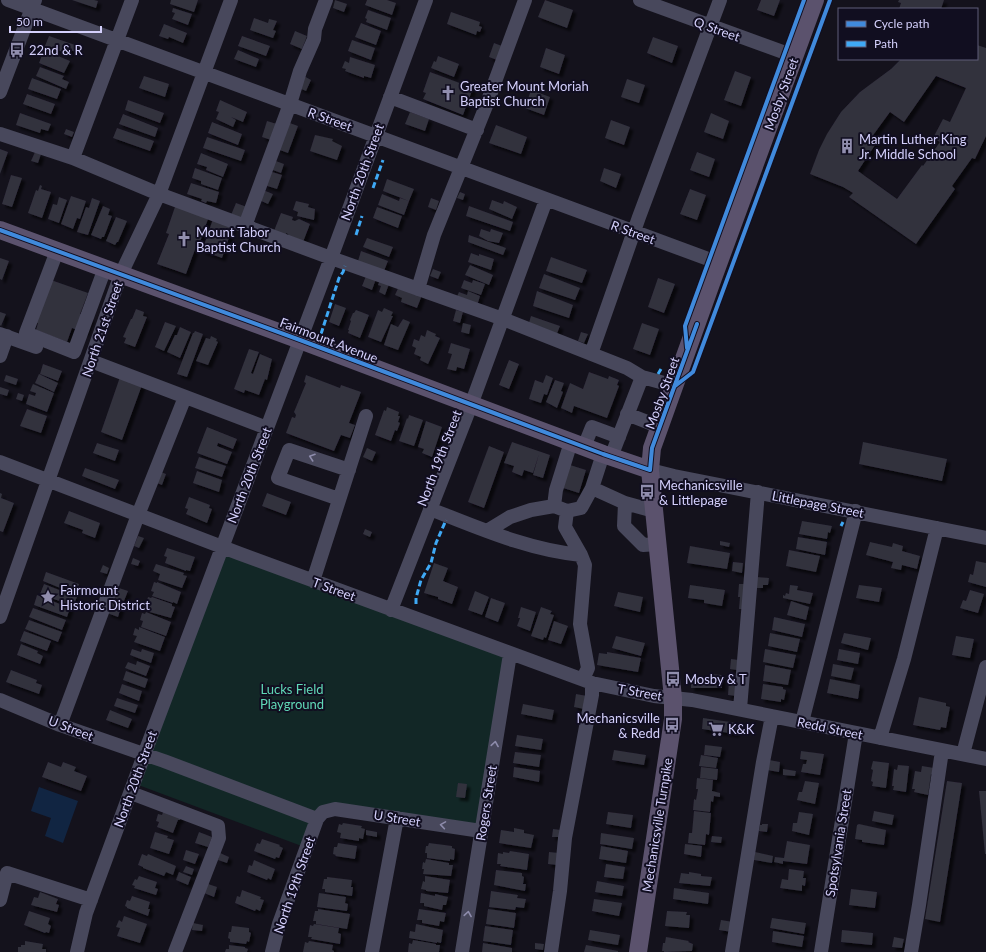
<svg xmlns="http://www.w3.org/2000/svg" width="986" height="952" viewBox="0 0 986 952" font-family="Lato,sans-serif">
<defs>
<filter id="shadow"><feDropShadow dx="3.5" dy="3.5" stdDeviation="1" flood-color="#0009"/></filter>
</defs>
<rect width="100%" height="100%" fill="#14121c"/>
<path fill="#122726" d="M222,546L510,653L481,830L331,807L307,848L133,783Z"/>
<path fill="#112542" d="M39,787L78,801L63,843L45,836L51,818L31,811Z"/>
<path fill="#32303e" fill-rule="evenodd" filter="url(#shadow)" d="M72,0H94L98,1L96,8Z
M171,0H198L194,12L170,4Z
M335,0L347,4L344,12L333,8Z
M367,0H387L396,3L392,15L365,5Z
M545,0L573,10L567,28L538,17Z
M761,0H780L774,16L757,10Z
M899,0H944L941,9H899L901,3L898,2Z
M173,8L192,14L188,25L172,19L175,13L172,12Z
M368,10L391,18L387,30L366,22L367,19L365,18Z
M451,12L480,22L479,26L482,27L480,32L477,31L476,35L447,24Z
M254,18L268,23L269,19L277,21L273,30L276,31L273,38L250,30Z
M361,23L381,31L376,45L355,37Z
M164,24L187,33L183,43L169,37L168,39L159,36Z
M295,31L307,36L302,49L290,44Z
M49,36L78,46L76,52L70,50L69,54L45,46Z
M242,36L270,46L266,56L238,46Z
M653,37L678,46L672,63L647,53Z
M352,40L375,48L371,60L348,51Z
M494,43L502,46L497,60L489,57Z
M977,45L986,48V136L975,159L972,158L952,186L955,189L916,244L849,197L853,193L843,187L810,174L819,150L827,134L841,112L860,92L891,69L901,59H977ZM936,76L966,88L950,122L943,119L933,138L940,142L923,166L922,165L897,199L858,171L877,142L871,138L890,112L904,122Z
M546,48L565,55L559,74L540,67Z
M44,50L70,61L64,73L39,63Z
M238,50L259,59L256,67L234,59Z
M438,56L459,64L454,77L431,68L434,61L436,62Z
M350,57L375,65L371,78L364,76V78L345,71L346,69L342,68L345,61L349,63Z
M40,67L64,76L62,79L69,82L66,89L36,76Z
M735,71L751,77L741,106L724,100Z
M430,72L473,88L463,115L423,99L426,93L423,92Z
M144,76L169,84L165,97L139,88Z
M304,76L311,80L306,91L299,88Z
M32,78L61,89L57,99L28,89Z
M627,79L645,85L639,103L621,97Z
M531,90L550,97L544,115L525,108Z
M27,94L55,104L51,114L23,104Z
M128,100L164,113L160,123L125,110Z
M220,100L247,112L243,122L231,117L236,120L233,127L216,119L219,112L216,111Z
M410,112L429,119L425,131L405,124Z
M20,113L51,124L48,131L41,129L40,133L16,125Z
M711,113L729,121L723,139L704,132Z
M123,114L158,128L155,137L119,124Z
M611,120L630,127L624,145L605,138Z
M267,121L277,124L271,140L262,137Z
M212,122L242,134L238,145L208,133Z
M287,122L298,126L288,153L277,149Z
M496,125L527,137L521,154L489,143Z
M117,128L154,141L150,151L113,138Z
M66,129L74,132L72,137L64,134Z
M315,135L333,139L332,141L342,146L337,160L310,151Z
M207,137L245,150L241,161L203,148Z
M0,149L8,152L0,174Z
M35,152L41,154L38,163L31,161Z
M697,152L715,159L709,177L690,170Z
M201,153L228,164L223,177L206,170L207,167L197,164Z
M273,160L284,164L281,173L270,169Z
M195,168L222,178L218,190L201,184V181L192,178Z
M604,168L621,174L616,188L600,181Z
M269,171L282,175L277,189L264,185Z
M11,175L22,178L12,207L2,204Z
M387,179L414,189L409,201L383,191Z
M191,183L219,192L216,203L207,201L206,203L201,201L202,199L187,194Z
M40,185L42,186L41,189L51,192L42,218L28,213L36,190L38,191Z
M690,189L706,195L697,220L680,214Z
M263,190L273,194L268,204L259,200Z
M460,192L465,194L463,200L457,198Z
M382,194L399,201L400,198L409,201L404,215L378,205Z
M71,196L86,201L80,219L77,218L73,229L61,224Z
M59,197L67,200L59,223L48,219L53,204L57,205Z
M92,198L100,201L88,235L77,232L86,207L89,208Z
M431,198L439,201L436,210L428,207Z
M492,200L503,204L504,201L517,207L512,219L489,209Z
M296,201L309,204L308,207L315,209L314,220L297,216L298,212L293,210Z
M236,203L247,207L243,219L231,215Z
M176,204L209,216L199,245L197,244L186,274L157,264L169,234L166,233Z
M103,206L110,209L108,215L112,216L104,237H102L101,239L91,235Z
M469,206L513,222L510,231L466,216Z
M377,207L402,216L398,228L373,218Z
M281,213L293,217L292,220L295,221L299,219L310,224L303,242L290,238L288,234L286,233V236L274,231Z
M116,217L127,221L118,242H117L115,245L106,241Z
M213,219L233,226L222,258L202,251Z
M481,229L490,232L491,229L503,233L499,243L488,241L479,236Z
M469,235L506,248L503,255L468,242Z
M367,238L393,247L389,257L363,247Z
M361,251L388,261L384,271L358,261Z
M471,253L479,256V254L494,259L491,270L468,262Z
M551,257L587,270L582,283L546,271Z
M0,258L9,261L2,280L0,279Z
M470,265L493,275L489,285L465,275Z
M433,269L441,272L438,279L430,276Z
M544,274L580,288L575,300L539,288Z
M366,276L376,279L372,290L362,286Z
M658,278L675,284L664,313L648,307Z
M51,280L88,293L80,314L91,318L85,333L72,328L67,342L36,330L38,323H36Z
M380,280L389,284L385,295L379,292L381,286L378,285Z
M464,280L472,283L473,280L485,284L481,295L461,288Z
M399,286L422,295L417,308L401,302L402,298L395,295Z
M468,291L480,296L477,306L456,299L459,292L467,295Z
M537,291L573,305L569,318L533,306Z
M335,304L346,308L339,326L329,322Z
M384,308L393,312L391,316H393L381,342L368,337L378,310L382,312Z
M136,309L144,312L143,316L147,317L135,347L124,343L126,338L123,337L131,319H132Z
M356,310L369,315L360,338L348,333L349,330H348L351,321L350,320L353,313H354Z
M456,310L463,312L460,323L453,321Z
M0,312L6,314L1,326L0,325Z
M531,316L560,326L556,336L528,326Z
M403,319L410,322L398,350L384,345L391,324L398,327Z
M165,322L176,326L164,351L155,347Z
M463,323L471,325L469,334L461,332Z
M642,323L659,329L650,355L633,349Z
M180,327L191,332L180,358L167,352L175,335H177Z
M427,330L436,334L435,336L440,338L428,364L420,360L421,357L414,354L416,348L412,346L414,339L419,341L421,335L425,337Z
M195,331L203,334L187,377L177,374L193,333H194Z
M581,332L588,334L584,343L578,341Z
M211,336L217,339L216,341L218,342L208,365L196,361L206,338L210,339Z
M451,343L470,349L464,369L457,367L456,371L447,369L452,354L448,353Z
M249,349L259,352L251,373L253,374L260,354L272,359L267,380L265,379L259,395L245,390L244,393L234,389Z
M509,360L519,364L509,389L499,385Z
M43,364L62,371L58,381L40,374Z
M589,372L608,379L609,376L619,380L617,385L619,386L607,418L574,406L572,413L561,408L570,383L583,389Z
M39,374L58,383L54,392L35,383Z
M6,375L18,379L16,385L4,381Z
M306,375L340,388L341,385L361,392L349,423L355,425L350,438L341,435L334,451L286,433L292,417L295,418L296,415L294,412L306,383L304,382Z
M546,375L553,378L547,395L544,394L541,403L529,399L535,380L543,383Z
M120,377L142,385L122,440L101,432Z
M555,380L564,383L561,391L563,392L557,408L546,402Z
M33,384L54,393L47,412L26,404L29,394L47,400L35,396L36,393L30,391Z
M0,387L9,390L7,396L0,394Z
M18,393L24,395L22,401L16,399Z
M387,407L399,412L398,416H400L398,422L400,423L397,431L395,430L391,441L375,435L384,410L386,411Z
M27,409L47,416L41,433L20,426Z
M409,415L423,420L414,446L399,441L407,418L408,419Z
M426,421L442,427L432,457L422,453L424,449L418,447Z
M207,427L237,439L233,449L218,443L217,446L232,452L227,464L197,453Z
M512,442L550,455L543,478L533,475L539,454L533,473L524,470L522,476L512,472L514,466L504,463Z
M863,442L947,459L942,481L859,464Z
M97,443L119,450L115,461L93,453Z
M489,446L504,452L484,508L468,502Z
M367,448L376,452L372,461L363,457Z
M199,457L226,466L222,477L195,468Z
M567,464L586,470L579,493L560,487Z
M85,468L119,480L115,489L82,476Z
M158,471L166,474L162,485L154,482Z
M197,471L222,480L219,492L193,483Z
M0,493L2,494L1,498L14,503L3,532L0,531Z
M267,493L291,502L286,515L262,506Z
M189,497L210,505L209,508L212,509L207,523L186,514L188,509L185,508Z
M69,511L100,523L95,538L82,533L83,530L64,523Z
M802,521L832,526L830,533L828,532L827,539L799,534Z
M365,529L372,532L370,537L363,534Z
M138,536L144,538L139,548L134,546Z
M798,537L827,542L825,555L796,549Z
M720,541L730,543L729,547L720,545Z
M870,542L892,547L893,543L903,546L902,551L920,556L917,569L902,565L901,570L891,568L893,562L866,555Z
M690,546L730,553L727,569L687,563Z
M167,548L195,557L190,571L186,570V571L165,563L167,557L164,556Z
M789,550L820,556L816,572L786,566Z
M133,558L140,561L138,566L131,564Z
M976,561L986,563V587L968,582L970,574L973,575Z
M733,562L743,563L742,573L732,571Z
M434,563L448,568L443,581L458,587L452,604L438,599V597L424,593Z
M156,564L184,573L183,575L187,576L182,588L158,580L160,574L153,571Z
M103,565L109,568L107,574L100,572Z
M46,572L79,584L75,594L43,581Z
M757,577L769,578L768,585H763V588H757Z
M154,582L157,583V582L181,592L177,604L173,602V603L152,596L154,592L151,591Z
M44,584L77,597L73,606L40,594Z
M739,584H746L744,609H739L740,597H738Z
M690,585L725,590L722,606L704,603V600L688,598Z
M790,585L798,586L797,590L813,593L810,604L783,598V595L785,596L786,593L789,594Z
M859,585L882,588L879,602L856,598Z
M116,587L128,591L124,601L112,597Z
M970,590L984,594L978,613L960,608L963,600L966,601Z
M475,591L489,597L482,615L468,610Z
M618,592L643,597L640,612L614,606Z
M37,595L70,608L67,617L34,605Z
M148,597L151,598L152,597L172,604V606L175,607L171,618L146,611L148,606L146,605Z
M491,598L505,603L498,622L485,617Z
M791,601L809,607L806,620L787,615Z
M111,603L121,607L118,617L107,613Z
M521,607L536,612L530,631L517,626L520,618H518Z
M541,607L552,611L550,614L554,615L546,638L544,637L543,640L531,636Z
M33,608L66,620L62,630L29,617Z
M146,612L171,622L166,636L141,627L143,621L140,620L142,613L145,614Z
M774,617L805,624L802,637L772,630Z
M29,620L62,632L58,642L25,629Z
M554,621L568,626L561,644L548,640Z
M139,627L165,637L160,651L134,642L137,636L133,635L135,628L139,630Z
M24,631L51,641L47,651L20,641Z
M770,633L800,639L797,652L768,646Z
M844,633L871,638L868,650L841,643Z
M616,636L645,643L641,656L612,648Z
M956,636L974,639L970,658L952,655Z
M21,644L38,651L37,653L43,656L40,664L17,655Z
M132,649L141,652L142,649L154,653L151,663L130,655Z
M765,649L796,655L793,668L763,662Z
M839,649L860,653L858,664L837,660Z
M607,652L641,658L638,672L597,665L599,653L607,654Z
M731,659L739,660L737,670L730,669Z
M137,661L150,666L146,676L125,668L128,662L136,665Z
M833,664L854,668L851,680L831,676Z
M765,665L791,670L788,685L763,681Z
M11,670L37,680L36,683L42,685L39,694L6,682Z
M126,671L148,679L145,688L123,680Z
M710,674L722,675V688H691V676H710Z
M830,679L860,685L858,699L827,693Z
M729,681L739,682L737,696L728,695Z
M122,684L142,691L139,701L119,693Z
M763,684L783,687V689L786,690L784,700L781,699V702L761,699Z
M576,694L587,696L584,709L574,707Z
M919,697L946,703V706L950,707L946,728L941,727L940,730L913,725Z
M117,698L138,705L135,713L114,706Z
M523,704L554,710L552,720L521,714Z
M110,710L132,719L128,728L106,720Z
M703,718L737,723V726L742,727L741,731H736V734L702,729Z
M517,735L543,739L541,750L515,746Z
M705,745L722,747L720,757L704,755Z
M614,750L646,755L644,765L612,760Z
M801,751L824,754L820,775L801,772L803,764H806L807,760L800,759Z
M515,752L541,755L539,767L513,763Z
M701,755L718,758L716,768L699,766Z
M769,760L780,762L779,772L767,770Z
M873,761L889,763L886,788L872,786L873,782L871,781L873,770L871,769Z
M48,762L61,767L63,762L76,767L74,771L87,776L81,791L42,777Z
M898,765L909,766L906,792L893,790L894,786H892L894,769L897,770Z
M922,766L934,768L933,775L931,774L928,795L914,792L915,789H912L915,771L921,772Z
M514,767L540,771L539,782L513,777Z
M701,767L718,769L717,780L700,778Z
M783,769L796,771L795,776L783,775Z
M697,778L713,780L712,791L720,793V797L714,796L713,802L711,801L710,812L693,810L694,799L696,800L698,789H696Z
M805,781L819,783L815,804L797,800L799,792H802Z
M947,781L962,783L940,922L925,919Z
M458,783L467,784L465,798L456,797Z
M979,791H986V854H985Z
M164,810L181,817L180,820H178L173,833L157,827L159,822L156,821L158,814L162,815Z
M694,811L711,813L709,835L706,834L705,845L688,843L689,833H692Z
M874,811L894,815L892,825L872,821Z
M608,812L633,815L631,828L606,824Z
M799,812L813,814L809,835L792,831L793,823H797Z
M343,823L362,826L361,828L365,829L363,839L359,838V841L340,838L341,833L337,832L339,824L342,825Z
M762,824H768L767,832L759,831L760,825H762Z
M859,824L886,830L884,845L862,842V840L855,839L857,825Z
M514,828L524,830V833L534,835L531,848L499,843L501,830L514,832Z
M553,829L561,830V837H552Z
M366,830L377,832V837L366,835Z
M155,832L168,836L167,838L174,840L169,854L150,848Z
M199,832L212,837L208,847L195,843Z
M601,833L634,838L632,849L600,844Z
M712,836L722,837L721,843L711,842Z
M262,839L280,845L279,846L283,848L279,858L276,857L275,859L254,851L257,843L260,844Z
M787,841L810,845L807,864L783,861V864L774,862L775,857L784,858Z
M338,843L357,846L355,859L335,856L336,855L333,854L334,847H337Z
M429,843L452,846V848L455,849L454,860L450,859V861L427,858V853H425L426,846H428Z
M685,844L702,846L701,857L684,854Z
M601,846L628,851L626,863L599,859Z
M186,850L199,854L195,864L183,860Z
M510,851L529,854L527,870L500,866L501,864H497L498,853L503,854V852L509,853Z
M549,852L559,853L558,865L548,864Z
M755,852L773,856L772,863L754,860Z
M220,853L229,857L227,863L218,860Z
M142,854L147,856L148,854L176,866L173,875L166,872L164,876L143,868V867L138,865Z
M426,859L449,863V865H453L451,876L423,874L424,869H422L423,862L425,863Z
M254,860L275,869L271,880L268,878L267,880L247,872L249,865L252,866Z
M606,864L625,867L623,879L604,877Z
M186,866L194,869L192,875L183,872Z
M789,869L804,871L803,878H806L805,886L802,885V891L780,888L782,879L788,880Z
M496,870L522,873V876L524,877L523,884H526L525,891L494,885Z
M179,872L191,877L188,885L176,880Z
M689,872L701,874V876L712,877L710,886L679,883L681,873L689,874Z
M139,876L157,882L155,888L158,889L156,895L134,888L135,886L132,885L135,879L137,880Z
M425,876L450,880L448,893L426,891V890L421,889L423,881L425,882Z
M327,877L352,880L351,887H353L352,896L325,892V889H322L324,879H327Z
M597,881L624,886L622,896L595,892Z
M208,884L217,887L214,897L204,893Z
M674,888L709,893L708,904L673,899Z
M851,889L877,892L875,908L849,905Z
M242,890L261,897L260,899L264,900L260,911L256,909L255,911L235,903L237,896L240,897Z
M491,891L518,895L517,898L526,899L524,908L516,907L515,910L489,907Z
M40,892L58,899L56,904L59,905L57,912L31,905L34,897L38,898Z
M319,893L346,897L345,903L348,904L347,911L317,907Z
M421,893L435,896V894L448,897L446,905H443L442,910L424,906V903H420Z
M132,896L150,902L148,909H150L148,916L127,908V907L125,906L127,900L130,901Z
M594,899L622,903L619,916L592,911Z
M318,909L350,914L347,929L316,924V921H313L315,911H318Z
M419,909L446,913L444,922L440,921L439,926L422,923V920H417Z
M488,909L516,913L514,928L486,924Z
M29,911L50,918L48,924L51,926L49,933L46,932L45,933L24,925Z
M667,911L687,912L686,915H690L689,928L665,926Z
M124,916L147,924L140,943L117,936L120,928L116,927L119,920L122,922Z
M772,918L806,923L804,934L770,928Z
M721,920L733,922L732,932L719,930Z
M193,923L203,925L202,931L192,930Z
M314,924L339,928L338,933L341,934L340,944L311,939L312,937H308L310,925L313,926Z
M416,924L443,930L441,943L437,942V943L409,938L410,931L415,932Z
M232,926L249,928V932L251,933L249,942L247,941L246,944L230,942V939L228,938L229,932H231Z
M485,926L513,930L511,945L483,941Z
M590,930L620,935L618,945L588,940Z
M842,930L873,933L872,945L841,942Z
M773,931L804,936L802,947L772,942Z
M666,937L689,941L688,942L693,944L692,951L664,952V951H662L663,943H665Z
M894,937L904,939L902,948L892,947Z
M413,940L436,944V945H440L439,952H408L409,943L412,944Z
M25,941L43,944L42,949H46V952H18V947H21V945H25Z
M309,941L333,945L332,950L334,951V952H303L305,942L308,943Z
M483,943L512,948V952H482Z
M535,943L544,944L543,950L535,949Z
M229,945L245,947V948L248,949L247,952H225L226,949H229Z
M586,945L618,951V952H584Z"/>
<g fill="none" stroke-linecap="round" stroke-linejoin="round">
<path stroke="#48485c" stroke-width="14" d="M8,0L719,263
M640,0L794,56
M0,92L35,0
M390,97L477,130
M0,134L73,158L159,194L331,258L503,319L627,368L642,377
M73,158L132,0
M245,226L290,104L300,71L314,39L315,29L326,0
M57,251L26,333L74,352L105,268
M418,289L434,235L486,106L525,0
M0,334L36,347
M591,354L639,217L720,0
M0,356L7,336
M91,361L267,428
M627,414L660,427
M584,447L592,427L619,437
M611,457L642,377L675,386
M0,462L238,553L592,683L654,696L692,700L986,759
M650,470L674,476L986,538
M592,488L625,503L654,511
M339,499L278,478L289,450L349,470
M625,503L624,526L643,545L658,544
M554,506L556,490L571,442
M430,509C479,528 528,550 581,555L585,565L580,624L588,668L583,679
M567,511L565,527L581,555
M487,531L510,517L531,510L554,506L567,511L581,508L592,488L603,454
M313,581L366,416
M391,610L471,405L546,200
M0,617L121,274L159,194L231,0
M0,700L60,725L164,761L317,819
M740,709L758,492
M802,722L856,511
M60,725L138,515L185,397
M880,738L904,659L937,528
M963,754L986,667
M131,793L218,826L219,838L175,952
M0,900L7,873L91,900
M77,952L86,913L144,755L331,258L426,0
M272,952L279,924L317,819L323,812L335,809L481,831
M372,952L397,818
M462,952L510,654
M551,952L560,891L565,838L592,695V683
M732,952L763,762L772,716
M821,952L856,733
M911,952L919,905L942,751"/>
<path stroke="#5b526d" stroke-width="18" d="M0,230L300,340L603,454L650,470
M638,952L673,719V698L650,470L652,448L713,278L815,0"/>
<path stroke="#3fa9f5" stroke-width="3" stroke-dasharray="6 3" stroke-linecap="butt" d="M373,188L383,160
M356,235L362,216
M321,334L339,278L343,272L345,266
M658,374L661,369
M841,526L843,522
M416,604V598L421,580L431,563L436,543L446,520"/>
<g stroke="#110e20" stroke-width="6">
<path id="cycleway" d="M0,230L300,340L603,454L650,470L652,448L697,324
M687,348L685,326L804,0
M675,386L693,372L830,0"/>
</g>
<use href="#cycleway" stroke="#408adc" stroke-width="4"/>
</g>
<defs><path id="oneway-chevron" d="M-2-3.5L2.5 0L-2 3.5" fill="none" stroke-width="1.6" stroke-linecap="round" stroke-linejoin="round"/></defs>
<g stroke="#8e8cac">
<use href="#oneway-chevron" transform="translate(312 457) rotate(-161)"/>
<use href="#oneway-chevron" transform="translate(495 744) rotate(-81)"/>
<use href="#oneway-chevron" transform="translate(443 825) rotate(-171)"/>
<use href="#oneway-chevron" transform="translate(468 914) rotate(-81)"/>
</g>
<defs>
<g id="bus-bare" transform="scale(1.2)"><path d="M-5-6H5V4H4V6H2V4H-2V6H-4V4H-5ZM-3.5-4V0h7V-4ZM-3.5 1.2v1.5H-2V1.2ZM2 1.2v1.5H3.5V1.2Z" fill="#918eae" stroke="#110e20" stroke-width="2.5" paint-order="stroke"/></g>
<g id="church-bare" transform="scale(1.2)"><path d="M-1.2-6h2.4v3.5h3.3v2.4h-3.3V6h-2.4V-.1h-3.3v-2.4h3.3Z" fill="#918eae" stroke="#110e20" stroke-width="2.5" paint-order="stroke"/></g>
<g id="building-bare" transform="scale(1.2)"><path d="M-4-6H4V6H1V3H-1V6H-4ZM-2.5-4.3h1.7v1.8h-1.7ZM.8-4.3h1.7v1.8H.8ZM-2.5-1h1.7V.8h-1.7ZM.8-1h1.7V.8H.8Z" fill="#918eae" stroke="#110e20" stroke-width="2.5" paint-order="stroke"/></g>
<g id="sight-bare" transform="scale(1.2)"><path d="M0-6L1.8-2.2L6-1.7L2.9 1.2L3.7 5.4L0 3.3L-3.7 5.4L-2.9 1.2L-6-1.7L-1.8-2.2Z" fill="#918eae" stroke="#110e20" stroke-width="2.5" paint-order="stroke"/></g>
<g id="supermarket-bare" transform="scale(1.2)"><path d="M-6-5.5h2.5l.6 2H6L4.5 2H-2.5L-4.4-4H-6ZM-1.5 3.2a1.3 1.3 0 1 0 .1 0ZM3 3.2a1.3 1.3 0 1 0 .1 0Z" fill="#918eae" stroke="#110e20" stroke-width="2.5" paint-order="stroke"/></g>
</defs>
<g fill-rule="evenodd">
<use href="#bus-bare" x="17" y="50"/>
<use href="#church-bare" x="448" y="93"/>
<use href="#building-bare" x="847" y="146"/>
<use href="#church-bare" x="184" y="239"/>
<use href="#bus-bare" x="647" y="492"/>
<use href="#sight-bare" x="48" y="597"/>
<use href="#bus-bare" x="673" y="679"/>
<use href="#bus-bare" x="672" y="725"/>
<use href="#supermarket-bare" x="716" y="729"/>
</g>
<g text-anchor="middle" stroke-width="4" stroke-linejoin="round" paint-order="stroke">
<g font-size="13" fill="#d4d0fc" stroke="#110e20">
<text transform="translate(717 29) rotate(20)" y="5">Q Street</text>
<text transform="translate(781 94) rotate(-70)" y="5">Mosby Street</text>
<text transform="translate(330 119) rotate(20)" y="5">R Street</text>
<text transform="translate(362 172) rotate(-70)" y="5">North 20th Street</text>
<text transform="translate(633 232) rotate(20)" y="5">R Street</text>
<text transform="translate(102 329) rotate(-71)" y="5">North 21st Street</text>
<text transform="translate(329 340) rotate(21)" y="5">Fairmount Avenue</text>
<text transform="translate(662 393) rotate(-70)" y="5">Mosby Street</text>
<text transform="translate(439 458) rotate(-69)" y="5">North 19th Street</text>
<text transform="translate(249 475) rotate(-69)" y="5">North 20th Street</text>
<text transform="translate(818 504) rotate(11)" y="5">Littlepage Street</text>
<text transform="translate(334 589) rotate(20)" y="5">T Street</text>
<text transform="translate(640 692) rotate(10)" y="5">T Street</text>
<text transform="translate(71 728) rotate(21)" y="5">U Street</text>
<text transform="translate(830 728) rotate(12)" y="5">Redd Street</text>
<text transform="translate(135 779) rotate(-70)" y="5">North 20th Street</text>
<text transform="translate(486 803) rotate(-81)" y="5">Rogers Street</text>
<text transform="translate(397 818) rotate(9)" y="5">U Street</text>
<text transform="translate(657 825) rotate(-81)" y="5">Mechanicsville Turnpike</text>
<text transform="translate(838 843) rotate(-81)" y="5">Spotsylvania Street</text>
<text transform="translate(294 885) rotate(-71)" y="5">North 19th Street</text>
</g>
<g font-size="13" fill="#d4d0fc" stroke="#110e20" text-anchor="start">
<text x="29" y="55">22nd &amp; R</text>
<text x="460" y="91">Greater Mount Moriah<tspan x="460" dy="15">Baptist Church</tspan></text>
<text x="859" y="144">Martin Luther King<tspan x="859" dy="15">Jr. Middle School</tspan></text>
<text x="196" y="237">Mount Tabor<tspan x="196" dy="15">Baptist Church</tspan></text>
<text x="659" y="490">Mechanicsville<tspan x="659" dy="15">&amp; Littlepage</tspan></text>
<text x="60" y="595">Fairmount<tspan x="60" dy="15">Historic District</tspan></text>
<text x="685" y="684">Mosby &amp; T</text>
<text x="660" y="723" text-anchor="end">Mechanicsville<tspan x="660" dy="15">&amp; Redd</tspan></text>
<text x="728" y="734">K&amp;K</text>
</g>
<g font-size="13" fill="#60d8b7" stroke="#110e20">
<text x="292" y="694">Lucks Field<tspan x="292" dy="15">Playground</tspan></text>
</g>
</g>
<rect x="838" y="8" width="140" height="52" fill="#110e20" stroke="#5f5c78"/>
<rect x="846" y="21" width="20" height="6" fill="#408adc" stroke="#5f5c78"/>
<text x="874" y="28" font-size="12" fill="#d4d0fc">Cycle path</text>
<rect x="846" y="41" width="20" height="6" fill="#3fa9f5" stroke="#5f5c78"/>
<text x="874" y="48" font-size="12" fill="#d4d0fc">Path</text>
<path d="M10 26v6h91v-6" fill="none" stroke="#d4d0fc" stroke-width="2"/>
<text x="16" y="26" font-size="12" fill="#d4d0fc" stroke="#110e20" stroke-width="3" paint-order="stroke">50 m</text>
</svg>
